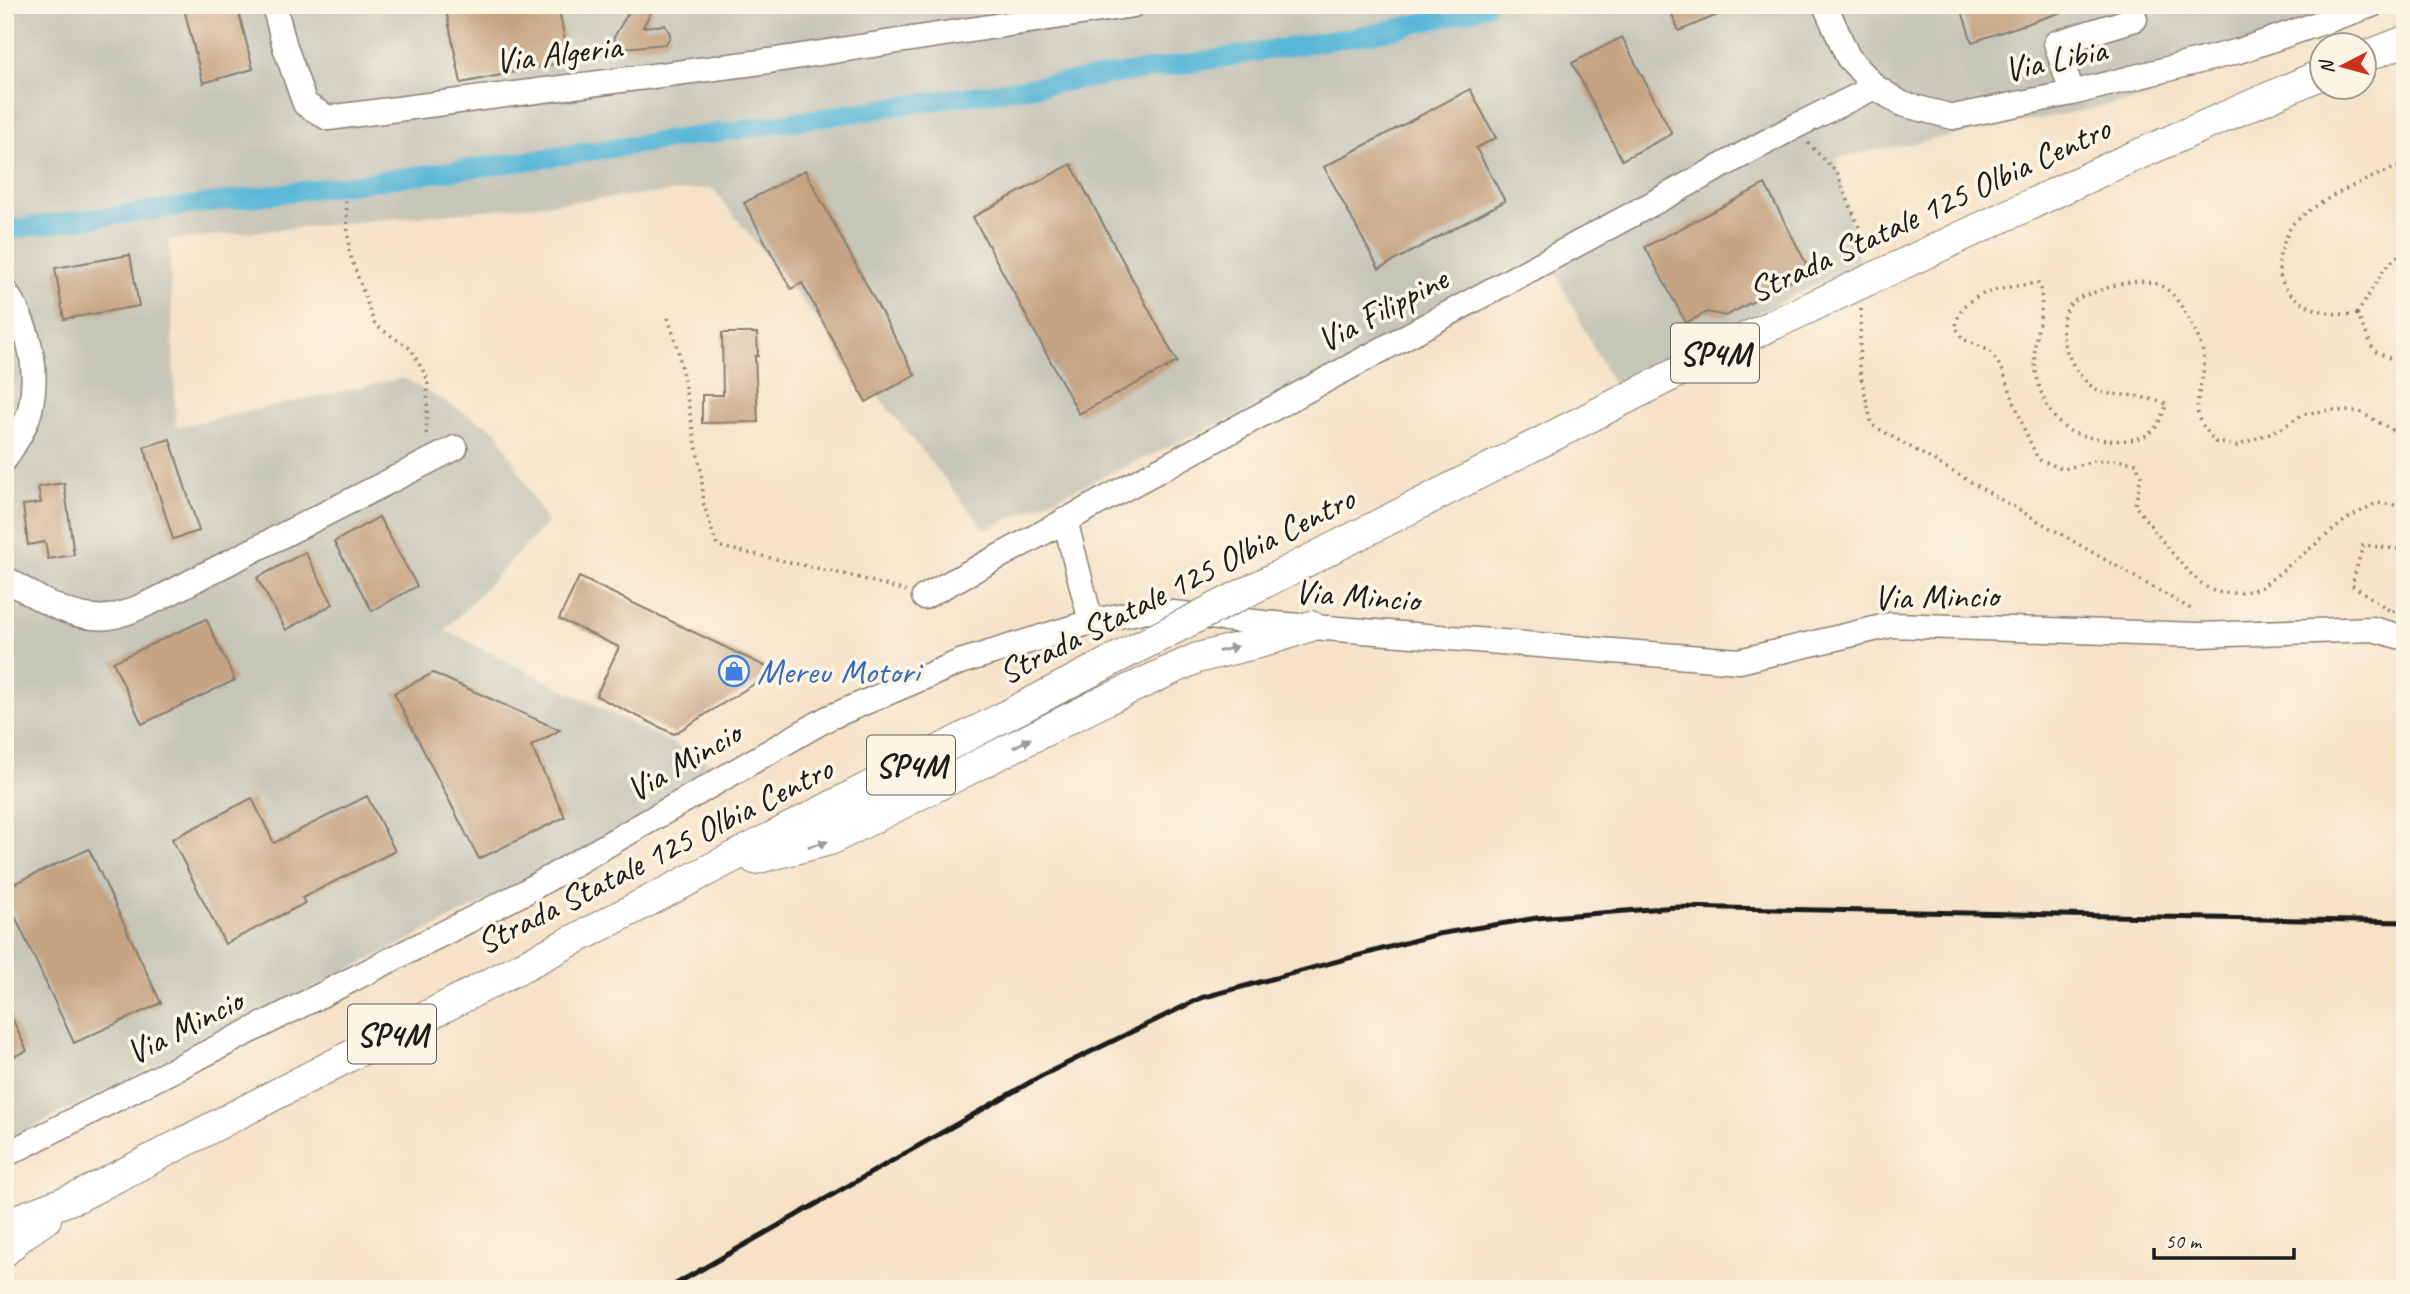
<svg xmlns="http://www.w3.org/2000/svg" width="2410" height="1294" viewBox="0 0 2410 1294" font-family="Caveat,sans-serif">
<rect width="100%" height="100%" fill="#fcf5e5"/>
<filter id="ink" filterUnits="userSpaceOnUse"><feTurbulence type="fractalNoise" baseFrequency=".0143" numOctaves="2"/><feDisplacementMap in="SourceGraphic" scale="14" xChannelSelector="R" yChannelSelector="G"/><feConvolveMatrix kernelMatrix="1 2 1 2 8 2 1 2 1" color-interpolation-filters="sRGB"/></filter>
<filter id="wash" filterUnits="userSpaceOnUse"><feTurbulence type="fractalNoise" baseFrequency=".00686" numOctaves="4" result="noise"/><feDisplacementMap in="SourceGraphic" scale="28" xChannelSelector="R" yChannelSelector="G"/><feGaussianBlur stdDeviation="1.57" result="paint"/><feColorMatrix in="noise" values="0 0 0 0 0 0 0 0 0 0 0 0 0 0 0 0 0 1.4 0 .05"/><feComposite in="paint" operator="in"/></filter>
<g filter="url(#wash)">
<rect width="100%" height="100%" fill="#f5e2c7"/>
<path fill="#c5c5b8" d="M5,5H2363L2147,98L1836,158L1859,263L1613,385L1555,272L985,530L712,188L169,240L176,427L403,378L497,431L547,523L445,630L738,776L5,1141Z"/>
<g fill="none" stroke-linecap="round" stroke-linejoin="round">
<path stroke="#5ab7d8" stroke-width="19" d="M5,230L519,162L1166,67L1381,32L1467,12L1486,5"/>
</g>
<g id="blocks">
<path fill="#c5a380" d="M183,5H237L253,69L203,83Z
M445,5H558L569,61L461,83Z
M633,5H655L643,27L665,25L670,34V38L665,44L623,48L616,46L614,37Z
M1668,5H1741L1679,31Z
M1960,5H2073L2074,8L1972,42Z
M1622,37L1672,134L1622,160L1572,63Z
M1470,89L1496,138L1476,148L1505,201L1379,269L1324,167Z
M1071,164L1177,362L1079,414L973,217Z
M805,170L915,375L866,402L802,283L791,289L744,203Z
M1765,184L1810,271L1726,316L1707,312L1686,323L1645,247Z
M130,255L139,306L64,319L55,268Z
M722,333H757L758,356H755L758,422L702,423V395H723Z
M170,439L199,531L173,539L144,447Z
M64,483L74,555L48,559L45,542L28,545L23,505L41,503L38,487Z
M379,517L417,586L372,611L334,542Z
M305,552L333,604L286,630L257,578Z
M579,577L775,671L674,734L596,696L619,647L559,619Z
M206,619L235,680L142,724L113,662Z
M433,673L560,730L531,746L565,817L479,859L394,693Z
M367,796L395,851L302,898L305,903L225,944L172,839L252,798L274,843Z
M89,849L161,1003L74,1043L5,895V888Z
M5,1002L27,1051L5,1060Z"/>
</g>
</g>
<g filter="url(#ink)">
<use href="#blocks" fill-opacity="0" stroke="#887f72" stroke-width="2"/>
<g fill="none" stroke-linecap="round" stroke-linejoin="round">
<g stroke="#887f72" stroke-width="27">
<path id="minor" d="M274,5L285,47L305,104L328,118L769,61L1133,5
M1825,5L1848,57L1875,87L1902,104L1953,117L2072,93L2239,51L2372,5
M2072,93L2056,43L2135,19L2131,5
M5,291C28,324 39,365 31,405C28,424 15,443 5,459
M1065,520L1091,622
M5,578C35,597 72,621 109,617C137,613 189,582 216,569C295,529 375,489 455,448
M924,597L1792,128L1875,87
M5,1155L525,892L828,718L960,662L1091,622L1146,610L1263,623L1739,661L1891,625L2199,635L2373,629L2405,638"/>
</g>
<g stroke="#887f72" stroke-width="32">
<path id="major" d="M2364,57L2405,41
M755,859L830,840L1106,700L1197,658L1263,642L1311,626
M5,1224L80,1196L1119,657
M5,1251L22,1235L46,1219"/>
</g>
<path stroke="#887f72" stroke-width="3.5" stroke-dasharray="2 5" stroke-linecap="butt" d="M1808,143L1837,173L1870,254
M346,201L349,252L375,325L411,349L428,380L426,439
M1861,309L1859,368L1872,425L2189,608L2192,614
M2357,314C2315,318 2264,294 2283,246C2286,238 2289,227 2295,222C2325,195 2368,179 2405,164
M2357,314L2384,269L2405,249
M2357,314L2374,351L2405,365
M668,318L677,345L701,471L704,505L717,546L856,577L906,591
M2405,437L2360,412L2331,410L2303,414L2282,428L2237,446L2215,442C2210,434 2200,424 2198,415C2195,397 2204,380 2204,362C2205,344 2184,308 2173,295C2153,273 2122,282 2098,291C2088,295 2078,296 2070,305C2049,329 2074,379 2099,391C2108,395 2116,394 2125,395C2140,396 2153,400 2167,404C2157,427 2155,437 2128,440C2113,442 2083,438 2070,431C2044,418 2032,372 2035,346C2037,324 2047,304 2038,283C2016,286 1981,289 1964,306C1960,311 1957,320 1955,326L1963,339L1990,351L2003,371L2024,429L2037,457L2041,461L2064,469L2094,461L2115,460L2136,463L2141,476L2135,506C2154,528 2188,580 2214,591C2228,596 2249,592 2262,587L2347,519L2376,503L2405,506
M2405,550L2363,545L2352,585L2392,612L2405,605"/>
<use href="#minor" stroke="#fff" stroke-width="24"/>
<use href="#major" stroke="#fff" stroke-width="30"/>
<path stroke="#1c1c1c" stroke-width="5" d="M667,1289L1041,1076L1201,998L1438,934L1537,918L1676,907L2405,922"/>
<g stroke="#887f72" stroke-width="32" stroke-linecap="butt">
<path id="major-bridge" d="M1119,657L1749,336L2110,167L2322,74"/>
</g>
<use href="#major-bridge" stroke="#fff" stroke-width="30"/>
</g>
<defs><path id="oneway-solid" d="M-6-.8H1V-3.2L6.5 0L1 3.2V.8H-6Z" transform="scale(1.75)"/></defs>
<g fill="#999">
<use href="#oneway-solid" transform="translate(1228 649) rotate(-15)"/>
<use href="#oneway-solid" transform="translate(1022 743) rotate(-27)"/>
<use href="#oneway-solid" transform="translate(818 844) rotate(-14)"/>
</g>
</g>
<defs>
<g id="shop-ring" transform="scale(1.575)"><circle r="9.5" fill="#fcf5e5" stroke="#3f7fe0" stroke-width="1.5"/><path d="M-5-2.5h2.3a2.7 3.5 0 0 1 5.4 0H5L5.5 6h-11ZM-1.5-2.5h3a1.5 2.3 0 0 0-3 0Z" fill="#3f7fe0"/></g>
</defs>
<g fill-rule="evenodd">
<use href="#shop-ring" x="734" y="671"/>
</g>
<g text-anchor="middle" stroke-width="7" stroke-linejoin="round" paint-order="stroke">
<g fill="#fcf5e5" stroke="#5f5d58" stroke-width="2">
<rect x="1671" y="323.5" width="88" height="59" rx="5"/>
<rect x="867" y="735.5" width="88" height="59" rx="5"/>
<rect x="348" y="1004.5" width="88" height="59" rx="5"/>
</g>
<g font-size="33" font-weight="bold" fill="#1c1c1c">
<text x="1715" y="365">SP4M</text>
<text x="911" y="777">SP4M</text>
<text x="392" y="1046">SP4M</text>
</g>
<g font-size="35" fill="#1c1c1c" stroke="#fcf5e5">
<text transform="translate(558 53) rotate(-7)" y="12">Via Algeria</text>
<text transform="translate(2055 59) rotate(-12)" y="12">Via Libia</text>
<text transform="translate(1929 209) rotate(-25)" y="12">Strada Statale 125 Olbia Centro</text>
<text transform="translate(1382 309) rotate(-28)" y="12">Via Filippine</text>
<text transform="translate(1176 585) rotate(-27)" y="12">Strada Statale 125 Olbia Centro</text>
<text transform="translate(1357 595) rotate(4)" y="12">Via Mincio</text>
<text transform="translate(1936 596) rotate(-1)" y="12">Via Mincio</text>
<text transform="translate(683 761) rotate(-30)" y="12">Via Mincio</text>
<text transform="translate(654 855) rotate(-27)" y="12">Strada Statale 125 Olbia Centro</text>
<text transform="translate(184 1026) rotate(-27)" y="12">Via Mincio</text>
</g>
<g font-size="35" fill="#366cbe" stroke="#fcf5e5" text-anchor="start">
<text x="757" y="683">Mereu Motori</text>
</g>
</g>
<rect width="2410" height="1294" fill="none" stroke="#fcf5e5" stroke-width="28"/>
<g transform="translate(2343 66) rotate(264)"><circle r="33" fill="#fcf5e5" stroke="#a29e95" stroke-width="2"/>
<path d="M0-5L12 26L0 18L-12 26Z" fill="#c8321e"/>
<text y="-10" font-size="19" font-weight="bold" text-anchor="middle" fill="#1c1c1c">N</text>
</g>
<path d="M2154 1248v10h140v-10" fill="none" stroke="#1c1c1c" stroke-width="3.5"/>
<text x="2165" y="1248" font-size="21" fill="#1c1c1c" stroke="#fcf5e5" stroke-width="5" paint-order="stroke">50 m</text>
</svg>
